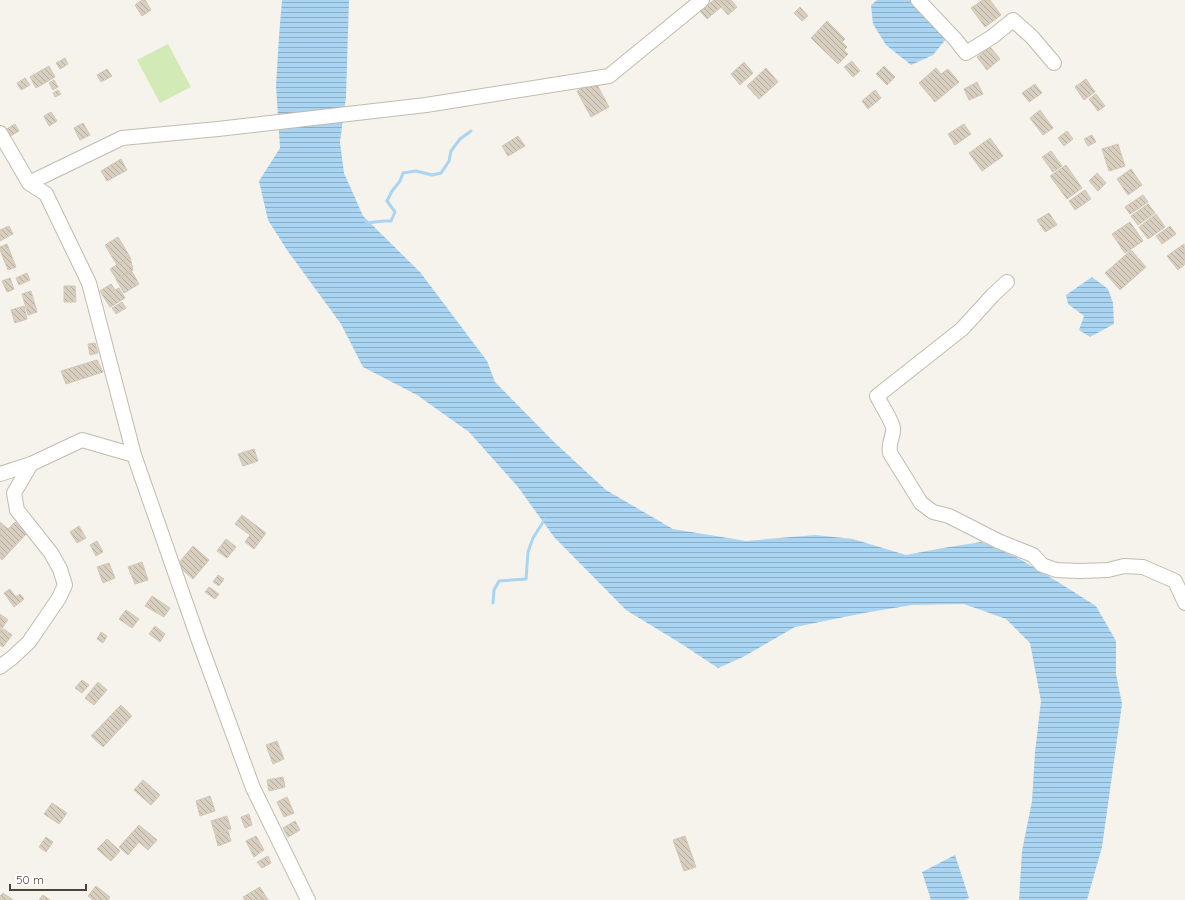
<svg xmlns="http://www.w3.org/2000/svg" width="1185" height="900" viewBox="0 0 1185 900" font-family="Quicksand,sans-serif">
<defs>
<pattern id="water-rules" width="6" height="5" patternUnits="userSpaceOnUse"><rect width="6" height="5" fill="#a9d4f2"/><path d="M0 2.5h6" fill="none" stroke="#8caec5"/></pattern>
<pattern id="building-back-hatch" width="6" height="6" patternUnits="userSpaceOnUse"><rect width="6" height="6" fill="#d8cfc1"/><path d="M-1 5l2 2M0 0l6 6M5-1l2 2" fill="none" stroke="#b1aa9e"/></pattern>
</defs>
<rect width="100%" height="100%" fill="#f6f3ec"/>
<path fill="#d2eab5" d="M168,44L191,87L160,103L137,60Z"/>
<path fill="url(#water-rules)" d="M282,0H349L346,97L340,142L344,173L363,216L420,272L487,361L495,382L554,442L606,490L673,529L746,541L815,535L853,539L906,555L943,548L981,542L1018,558L1058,582L1096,606L1116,641V674L1122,704L1102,847L1087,900H1019L1022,851L1032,801L1035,752L1041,701L1030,643L1006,619L964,604L912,605L864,613L795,627L743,657L718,668L680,643L626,610L554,537L518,487L469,432L417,395L363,367L341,324L287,250L268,220L259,181L280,148L276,86L279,36Z
M877,0H912L946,39L933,55L911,65L886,45L873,24L871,5Z
M1092,277L1108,289L1113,303L1114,324L1090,337L1079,330L1084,316L1068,304L1066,295Z
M955,855L969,898L964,900H931L922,872Z"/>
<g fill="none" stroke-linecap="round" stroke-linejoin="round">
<path stroke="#a9d4f2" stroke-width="3" d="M366,223L384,221H391L395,212L387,201L392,191L400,181L403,173L416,171L432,175L441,173L449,161L451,151L460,139L471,131
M493,603L494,590L499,581L526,579L528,552L533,538L545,519"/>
</g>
<path fill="url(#building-back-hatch)" stroke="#d3c7b4" d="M142,0H145L151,10L142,16L135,5Z
M714,0H731L737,7L728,15L721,7L707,19L700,11Z
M983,0H990L1001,15L985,27L971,8Z
M800,7L808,16L802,21L794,13Z
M827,21L845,39L842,42L847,47L844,50L848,54L838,64L811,38Z
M990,47L1000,59L987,70L977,57Z
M65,58L68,64L60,69L56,63Z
M852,61L860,71L853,77L844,67Z
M744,62L753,73L740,85L731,74Z
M49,66L55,77L36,88L30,77Z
M884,66L895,77L887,85L876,74Z
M766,68L778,82L759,99L747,86Z
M936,68L941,74L948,69L959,82L935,102L919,83Z
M107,69L112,76L101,82L97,75Z
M25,78L30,85L21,90L17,83Z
M1086,79L1095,92L1084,100L1075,87Z
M54,80L58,87L53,90L49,83Z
M595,81L609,107L591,117L577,91Z
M977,82L983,94L969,100L964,89Z
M1035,84L1042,93L1029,102L1022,93Z
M58,90L61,94L55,97L53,93Z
M875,90L881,98L868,109L862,101Z
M1096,94L1105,106L1098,111L1089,99Z
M1040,110L1053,128L1043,135L1030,118Z
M51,112L57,121L49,126L44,116Z
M83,123L90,135L80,140L74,128Z
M15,124L19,131L9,137L5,130Z
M964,124L971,134L955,145L948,134Z
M1067,131L1073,139L1064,146L1058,138Z
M1092,135L1096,142L1088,146L1084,139Z
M518,136L525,146L508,156L502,146Z
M990,138L1003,156L982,171L969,153Z
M1118,144L1125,166L1109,171L1102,149Z
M1051,151L1062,166L1053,172L1042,157Z
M121,159L127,170L107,181L101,171Z
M1066,165L1082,188L1067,199L1050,176Z
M1131,169L1142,185L1128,195L1117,179Z
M1097,173L1106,183L1098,191L1089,181Z
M1085,190L1091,199L1075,210L1069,201Z
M1143,195L1148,202L1130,214L1125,207Z
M1148,204L1155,213L1138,225L1131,216Z
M1049,213L1057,225L1045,232L1037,220Z
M1156,214L1165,227L1148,239L1139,227Z
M1130,222L1143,241L1125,253L1112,234Z
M9,226L13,234L0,241V230Z
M1170,226L1176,234L1162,244L1156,236Z
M118,237L130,257L117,265L105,245Z
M7,244L16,267L8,270L0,250V247Z
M1184,244L1185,264L1178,270L1167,256Z
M1131,250L1146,267L1120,290L1105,273Z
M130,257L133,270L117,280L110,269Z
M131,270L139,284L124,293L116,279Z
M27,273L30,280L19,285L16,278Z
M10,278L14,289L7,292L2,281Z
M111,284L115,290L119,288L125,298L110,307L100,291Z
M64,286H75L76,302H64Z
M31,291L37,312L28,315L22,294Z
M122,302L126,308L116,314L112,308Z
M24,306L27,319L15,323L11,310Z
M95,343L98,353L90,355L88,344Z
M97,360L103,372L66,384L61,371Z
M254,449L258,461L243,466L238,454Z
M242,515L266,533L254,549L245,542L250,535L235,524Z
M0,522L8,529L15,522L27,533L2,560L0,558Z
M79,526L86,538L77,543L70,532Z
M226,539L236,547L227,558L217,551Z
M97,541L103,552L96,556L90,545Z
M193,546L209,560L193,579L177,565Z
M142,562L148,580L135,584L128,567Z
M109,563L115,578L103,583L97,567Z
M218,575L224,579L219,586L213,582Z
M209,587L219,594L215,599L205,592Z
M10,589L16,597L20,594L24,599L14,607L4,593Z
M152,596L170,608L164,617L145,606Z
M126,610L139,619L132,628L119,619Z
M0,614L8,620L0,631Z
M155,626L165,634L160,642L149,634Z
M4,629L12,635L3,647L0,645V631Z
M101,632L107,636L103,643L97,639Z
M82,680L89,685L82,693L75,688Z
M98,682L107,690L94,705L85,698Z
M121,705L132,716L103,747L91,736Z
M277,741L284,759L273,764L266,745Z
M283,777L285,787L269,791L267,780Z
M143,780L160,795L151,805L134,790Z
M210,796L215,811L200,816L196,801Z
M287,797L294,813L284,817L277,802Z
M52,803L67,813L59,824L44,814Z
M249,814L252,825L245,828L241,817Z
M227,816L231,829L215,834L211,821Z
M295,821L300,830L288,837L283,828Z
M139,825L157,840L148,850L139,842L128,855L119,847Z
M228,831L231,841L218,846L215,835Z
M256,836L264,850L254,857L246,841Z
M685,836L696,867L684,871L673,840Z
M46,837L53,842L46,852L39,847Z
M107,839L120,851L111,861L97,849Z
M268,856L271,863L262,868L257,862Z
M96,886L110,897L108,900H93L88,896Z
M260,887L268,900H245L243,897Z
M3,893L13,900H0V896Z
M43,895L50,900H39Z"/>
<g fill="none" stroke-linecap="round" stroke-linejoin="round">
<g stroke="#c2bbae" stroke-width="16">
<path id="minor" d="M918,0L955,39L966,53L992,37L1013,20L1032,37L1054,63
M0,133L29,183L46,194L89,283L134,455L199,641L253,788L308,900
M29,183L122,138L218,129L426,105L609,76L702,0
M1007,282L993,295L962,329L877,396C881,405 892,420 893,428C894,437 888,441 890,453L921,503L933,512L949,516L998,541L1033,555L1042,565L1056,570L1080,571L1108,570L1124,566L1143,567L1175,581L1185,603
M0,474L31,464L82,440L134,455
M0,667L13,657L29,642L59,598L65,585L60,569L51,553L17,510L14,493L31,464"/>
</g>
<use href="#minor" stroke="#fff" stroke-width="14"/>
</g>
<path d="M10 884v6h76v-6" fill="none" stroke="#4b4439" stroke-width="2"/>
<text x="16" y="884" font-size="12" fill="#4b4439" stroke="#ffffff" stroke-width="3" paint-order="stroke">50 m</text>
</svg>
